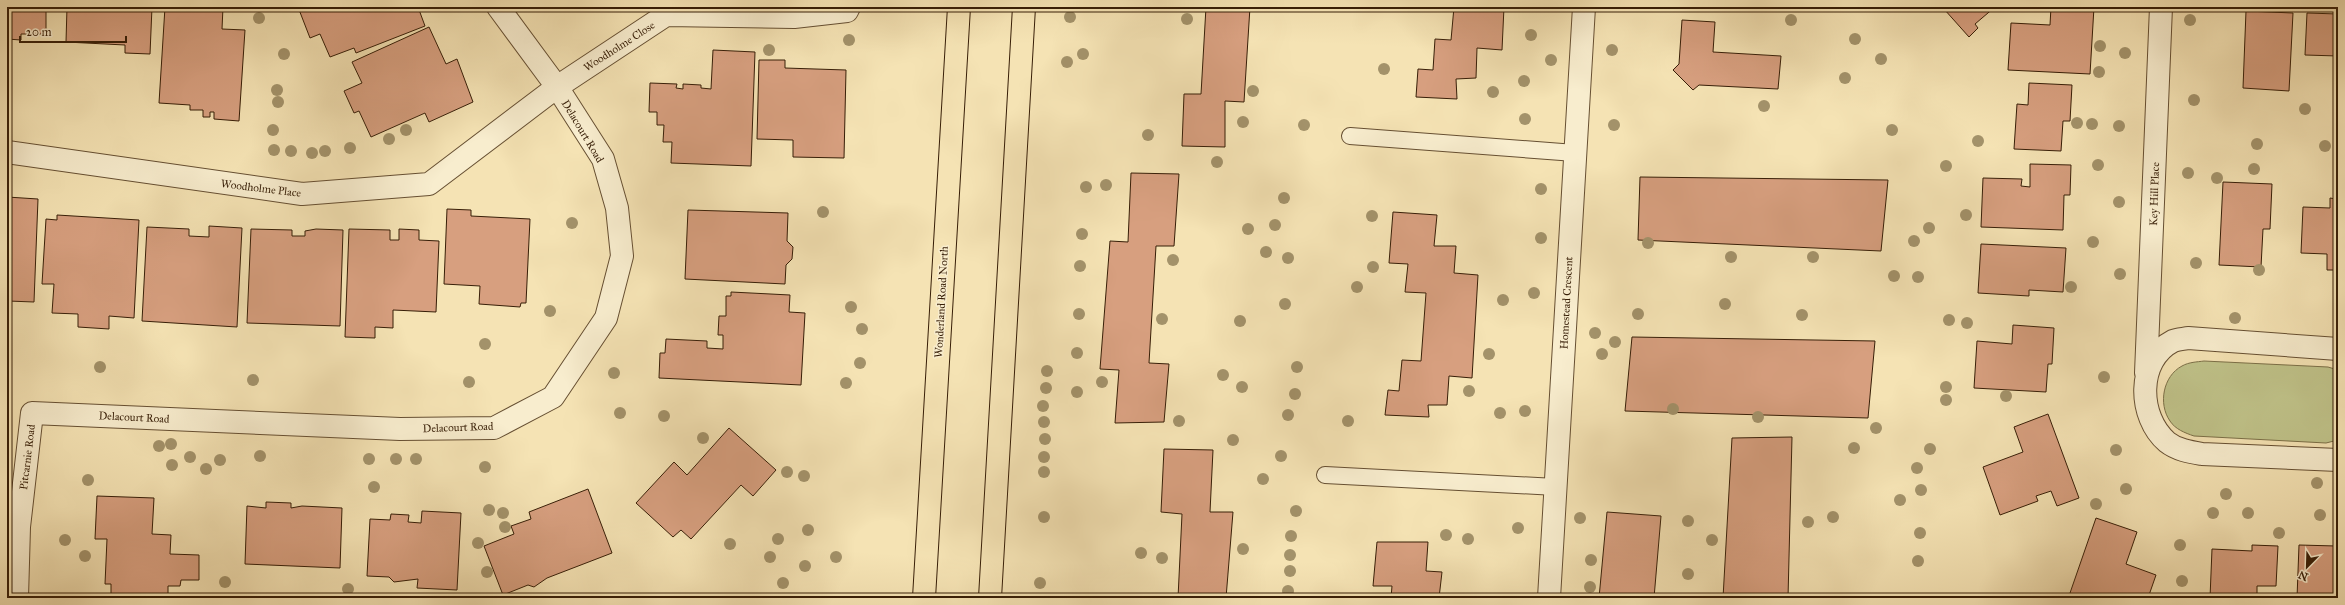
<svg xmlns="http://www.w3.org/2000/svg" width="2345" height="605" viewBox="0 0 2345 605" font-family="'IM FELL Great Primer',serif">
<rect width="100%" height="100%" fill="#f5e3b4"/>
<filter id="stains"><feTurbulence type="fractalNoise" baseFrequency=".005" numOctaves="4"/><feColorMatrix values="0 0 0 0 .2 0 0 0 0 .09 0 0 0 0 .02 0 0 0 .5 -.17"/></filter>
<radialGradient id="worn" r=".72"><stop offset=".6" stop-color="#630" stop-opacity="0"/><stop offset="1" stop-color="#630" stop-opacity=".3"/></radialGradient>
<path fill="#c0c38a" stroke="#7c7048" d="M2204,361L2328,367L2338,370V440L2326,443L2194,436C2185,433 2175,429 2170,421C2158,404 2163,376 2182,366C2189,362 2197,362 2204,361Z"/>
<path fill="#d79f7f" stroke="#371e07" d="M7,7H46V34H21V40L7,39Z
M67,7H152L150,54L125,53V45L66,42Z
M165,7H223L222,29L245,30L239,121L214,119V112H210V117H203V110H190V105L159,103Z
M298,7H418L425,26L356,53L354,48L330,57L320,34L310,38Z
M1206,7H1250L1244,102L1225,101V147L1182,146L1184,94H1201Z
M1454,7H1504L1502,50L1477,48L1476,78L1456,79L1457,99L1416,97L1418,69L1433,70L1435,39L1451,40Z
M1946,7H1995L1975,24L1978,28L1969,37L1944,9Z
M2051,7H2094L2090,74L2008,70L2011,23L2050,25Z
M2246,11L2293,13L2289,91L2243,88Z
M2307,13L2338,14V56L2305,55Z
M1682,20L1715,22L1713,52L1781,56L1778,89L1699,85L1693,90L1673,70L1679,64Z
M429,27L446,64L457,59L473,102L429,122L425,113L371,137L359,111L354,113L344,91L362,83L352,62Z
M713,50L755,52L751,166L671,163L672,142H663L664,125H657V112H649L650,83L677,84L676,88L683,89V84L701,85V88L711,89Z
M759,60H785V68L846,70L844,158L793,157V140L757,139Z
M2029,83L2072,85L2070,121H2063L2061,151L2014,149L2017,104L2028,105Z
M2030,164L2071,165L2070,195H2064L2063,230L1981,227L1983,178L2022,179L2021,186L2030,187Z
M1131,173L1179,174L1174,246H1156L1149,363L1169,364L1164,422L1115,423L1119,370L1100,369L1110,241L1128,242Z
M1640,177L1888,180L1881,251L1638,240Z
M2337,177L2338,270H2327V254L2301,253L2303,207L2330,208V198L2336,199Z
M2223,182L2272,184L2270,229H2263L2261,267L2219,265Z
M7,197L38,199L34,302L8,301V313Z
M447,209L471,210V216L530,219L526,303H521L520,307L479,304L480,286L444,284Z
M688,210L788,213L787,241L793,247L792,259L786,265L785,284L685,279Z
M1393,212L1437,215L1434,246H1456L1454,273L1478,275L1472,378L1449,376L1447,405H1428L1429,417L1385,415L1388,390L1399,391L1402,360L1421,361L1426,293L1405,292L1408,264L1389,263Z
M57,215L139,220L134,318L109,316V329L78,327V314L52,313L54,284H42L46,219L57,220Z
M209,226L242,228L237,327L142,321L147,227L189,229V236L209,237Z
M251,229L292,230V236H305V231L316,229L343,230L340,326L247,323Z
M349,229L390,230V240H399V229L419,230V240L439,241L436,312L393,310V328L375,327V338L345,337Z
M1981,244L2066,248L2063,292L2029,290V296L1978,293Z
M731,292L790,295L789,312L805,313L801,385L659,378L660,353H665L666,339L707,341V348L723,349V335H718L719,316H726V296H731Z
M2013,325L2054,328L2052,364H2048L2046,392L1974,388L1977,341L2012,344Z
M1632,337L1875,341L1868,418L1625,411Z
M2048,414L2079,498L2057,506L2051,491L2036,496L2038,501L2000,515L1983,467L2023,452L2014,427Z
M729,428L776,470L753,496L741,485L691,539L681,530L673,537L636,503L674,462L687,475Z
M1792,437L1788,598H1723L1732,438Z
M1164,449L1213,450L1210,512H1233L1226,598H1178L1182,514L1161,512Z
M588,489L612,553L547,578L534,587L528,585L503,595L484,546L514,534L511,526L531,519L529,512Z
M97,496L154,498L152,534L171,535L170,554L199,555V580H181L180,586H168V598H111V584H105L107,539H95Z
M266,502L291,503V508L302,506L342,508L340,568L245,564L247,506L266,508Z
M422,511L461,513L457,590L417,588L418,579L394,582L389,577L367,576L370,519L390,520L391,514L409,515L408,522L421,523Z
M1607,512L1661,516L1654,598H1599Z
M2096,518L2137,532L2126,564L2156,575L2148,598H2085L2070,593Z
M2336,540L2338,598H2297L2299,545L2336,546Z
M1377,542H1428L1426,571L1442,572L1439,598H1391L1392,586H1373Z
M2252,545L2278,546L2276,586H2257V598H2210L2212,549L2252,551Z"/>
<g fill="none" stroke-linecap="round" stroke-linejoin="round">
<g stroke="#664f32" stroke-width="18">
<path id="lane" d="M1350,136L1575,153
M1325,475L1556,487"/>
</g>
<g stroke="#664f32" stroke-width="24">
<path id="street" d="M7,152L302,194L429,184L557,87L666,15L794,17L847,11L849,7
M2338,349L2188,338C2184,339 2178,339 2173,341C2136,360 2138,417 2167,442C2177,450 2190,452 2202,454L2338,460
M2146,373L2161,7
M17,598L19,527L32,413L400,429L494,428L553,397L606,318L622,256L617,208L603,159L557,87L498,7
M1549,598L1584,7"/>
</g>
<g stroke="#371e07" stroke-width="24">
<path id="primary" d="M924,598L959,7
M990,598L1024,7"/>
</g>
<use href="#lane" stroke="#f8edce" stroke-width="16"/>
<use href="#street" stroke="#f8edce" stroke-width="22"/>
<use href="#primary" stroke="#f5e3b4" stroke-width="22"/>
</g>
<g fill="#a3926a">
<circle cx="1070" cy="17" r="6"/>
<circle cx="259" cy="18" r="6"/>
<circle cx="1187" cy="19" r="6"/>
<circle cx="1791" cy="20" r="6"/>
<circle cx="2190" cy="20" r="6"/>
<circle cx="1531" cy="35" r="6"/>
<circle cx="1855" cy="39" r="6"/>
<circle cx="849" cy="40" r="6"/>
<circle cx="2100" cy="46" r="6"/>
<circle cx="769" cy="50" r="6"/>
<circle cx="1612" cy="50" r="6"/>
<circle cx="2125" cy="53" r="6"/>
<circle cx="284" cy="54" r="6"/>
<circle cx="1083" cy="54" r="6"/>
<circle cx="1881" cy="59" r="6"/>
<circle cx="1551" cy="60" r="6"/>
<circle cx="1067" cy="62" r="6"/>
<circle cx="1384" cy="69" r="6"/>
<circle cx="2099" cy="72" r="6"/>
<circle cx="1845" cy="78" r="6"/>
<circle cx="1524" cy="81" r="6"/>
<circle cx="277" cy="90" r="6"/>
<circle cx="1253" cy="91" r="6"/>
<circle cx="1493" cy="92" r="6"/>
<circle cx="2194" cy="100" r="6"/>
<circle cx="278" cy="102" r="6"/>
<circle cx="1764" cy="106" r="6"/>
<circle cx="2305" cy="109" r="6"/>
<circle cx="1525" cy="119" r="6"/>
<circle cx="1243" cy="122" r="6"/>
<circle cx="2077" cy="123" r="6"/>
<circle cx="2092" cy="124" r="6"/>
<circle cx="1304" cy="125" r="6"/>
<circle cx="1614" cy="125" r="6"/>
<circle cx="2119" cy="126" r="6"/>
<circle cx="273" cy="130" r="6"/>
<circle cx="406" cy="130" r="6"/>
<circle cx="1892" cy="130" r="6"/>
<circle cx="1148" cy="135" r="6"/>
<circle cx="389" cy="139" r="6"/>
<circle cx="1978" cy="141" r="6"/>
<circle cx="2257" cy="144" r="6"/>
<circle cx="2325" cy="146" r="6"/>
<circle cx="350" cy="148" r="6"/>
<circle cx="274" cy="150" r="6"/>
<circle cx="291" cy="151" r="6"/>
<circle cx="325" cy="151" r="6"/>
<circle cx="312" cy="153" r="6"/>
<circle cx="1217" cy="162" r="6"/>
<circle cx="2098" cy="165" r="6"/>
<circle cx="1946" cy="166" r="6"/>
<circle cx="2254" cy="169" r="6"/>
<circle cx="2188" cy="173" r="6"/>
<circle cx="2217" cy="178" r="6"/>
<circle cx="1106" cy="185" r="6"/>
<circle cx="1086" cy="187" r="6"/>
<circle cx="1541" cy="189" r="6"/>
<circle cx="1284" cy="198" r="6"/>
<circle cx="2119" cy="202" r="6"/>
<circle cx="823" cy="212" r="6"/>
<circle cx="1966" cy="215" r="6"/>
<circle cx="1372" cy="216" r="6"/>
<circle cx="572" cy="223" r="6"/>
<circle cx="1275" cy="225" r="6"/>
<circle cx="1929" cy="228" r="6"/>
<circle cx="1248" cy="229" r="6"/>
<circle cx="1082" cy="234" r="6"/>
<circle cx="1541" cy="238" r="6"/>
<circle cx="1914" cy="241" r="6"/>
<circle cx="2093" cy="242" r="6"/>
<circle cx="1648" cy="243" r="6"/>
<circle cx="1266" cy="252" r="6"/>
<circle cx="1731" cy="257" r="6"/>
<circle cx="1813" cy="257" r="6"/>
<circle cx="1288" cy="258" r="6"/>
<circle cx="1173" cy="260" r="6"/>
<circle cx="2196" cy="263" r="6"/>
<circle cx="1080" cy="266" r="6"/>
<circle cx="1373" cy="267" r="6"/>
<circle cx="2259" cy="270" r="6"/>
<circle cx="2120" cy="274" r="6"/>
<circle cx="1894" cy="276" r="6"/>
<circle cx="1918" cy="277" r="6"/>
<circle cx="1357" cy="287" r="6"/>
<circle cx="2071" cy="287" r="6"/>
<circle cx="1534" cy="293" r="6"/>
<circle cx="1503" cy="300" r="6"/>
<circle cx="1285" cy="304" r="6"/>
<circle cx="1725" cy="304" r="6"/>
<circle cx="851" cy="307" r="6"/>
<circle cx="550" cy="311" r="6"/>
<circle cx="1079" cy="314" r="6"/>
<circle cx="1638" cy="314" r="6"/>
<circle cx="1802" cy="315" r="6"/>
<circle cx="2235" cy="318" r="6"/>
<circle cx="1162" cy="319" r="6"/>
<circle cx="1949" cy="320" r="6"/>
<circle cx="1240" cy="321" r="6"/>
<circle cx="1967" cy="323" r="6"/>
<circle cx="862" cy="329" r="6"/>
<circle cx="1595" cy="333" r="6"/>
<circle cx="1615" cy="342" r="6"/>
<circle cx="485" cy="344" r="6"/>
<circle cx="1077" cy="353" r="6"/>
<circle cx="1489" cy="354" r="6"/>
<circle cx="1602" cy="354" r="6"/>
<circle cx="860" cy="363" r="6"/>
<circle cx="100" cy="367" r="6"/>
<circle cx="1297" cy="367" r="6"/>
<circle cx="1047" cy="371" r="6"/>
<circle cx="614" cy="373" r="6"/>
<circle cx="1223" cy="375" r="6"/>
<circle cx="2104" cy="377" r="6"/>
<circle cx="253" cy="380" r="6"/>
<circle cx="469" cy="382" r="6"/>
<circle cx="1102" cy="382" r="6"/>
<circle cx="846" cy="383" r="6"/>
<circle cx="1242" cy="387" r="6"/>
<circle cx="1946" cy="387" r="6"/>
<circle cx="1046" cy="388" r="6"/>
<circle cx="1469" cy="391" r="6"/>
<circle cx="1077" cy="392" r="6"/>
<circle cx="1295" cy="394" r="6"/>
<circle cx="2006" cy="396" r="6"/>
<circle cx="1946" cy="400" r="6"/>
<circle cx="1043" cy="406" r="6"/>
<circle cx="1673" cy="409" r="6"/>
<circle cx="1525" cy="411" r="6"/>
<circle cx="620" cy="413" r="6"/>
<circle cx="1500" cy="413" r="6"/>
<circle cx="1288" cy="415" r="6"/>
<circle cx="664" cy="416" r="6"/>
<circle cx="1758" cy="417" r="6"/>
<circle cx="1179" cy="421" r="6"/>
<circle cx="1348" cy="421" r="6"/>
<circle cx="1044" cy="422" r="6"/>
<circle cx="1876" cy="428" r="6"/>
<circle cx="703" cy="438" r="6"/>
<circle cx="1045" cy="439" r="6"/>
<circle cx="1233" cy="440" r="6"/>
<circle cx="171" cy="444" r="6"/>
<circle cx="159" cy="446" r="6"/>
<circle cx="1854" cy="448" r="6"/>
<circle cx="1930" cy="449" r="6"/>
<circle cx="2116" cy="450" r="6"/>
<circle cx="260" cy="456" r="6"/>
<circle cx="1281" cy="456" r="6"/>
<circle cx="190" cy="457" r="6"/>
<circle cx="1044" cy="457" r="6"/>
<circle cx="369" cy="459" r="6"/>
<circle cx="396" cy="459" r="6"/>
<circle cx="416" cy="459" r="6"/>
<circle cx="220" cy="460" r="6"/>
<circle cx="172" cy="465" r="6"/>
<circle cx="485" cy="467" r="6"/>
<circle cx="1917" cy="468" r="6"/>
<circle cx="206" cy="469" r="6"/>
<circle cx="787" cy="472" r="6"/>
<circle cx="1044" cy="472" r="6"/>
<circle cx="804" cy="476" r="6"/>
<circle cx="1263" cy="479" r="6"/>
<circle cx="88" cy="480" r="6"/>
<circle cx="2317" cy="483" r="6"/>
<circle cx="374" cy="487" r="6"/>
<circle cx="2126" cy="489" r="6"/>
<circle cx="1921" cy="490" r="6"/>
<circle cx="2226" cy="494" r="6"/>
<circle cx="1900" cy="500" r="6"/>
<circle cx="2096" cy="504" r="6"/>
<circle cx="489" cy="510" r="6"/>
<circle cx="1296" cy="511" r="6"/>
<circle cx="503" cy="513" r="6"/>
<circle cx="2213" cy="513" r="6"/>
<circle cx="2248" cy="513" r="6"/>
<circle cx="2320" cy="515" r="6"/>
<circle cx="1044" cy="517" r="6"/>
<circle cx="1833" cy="517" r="6"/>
<circle cx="1580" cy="518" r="6"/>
<circle cx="1688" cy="521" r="6"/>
<circle cx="1808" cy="522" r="6"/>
<circle cx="505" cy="527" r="6"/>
<circle cx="1518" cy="528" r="6"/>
<circle cx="808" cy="530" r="6"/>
<circle cx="1920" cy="533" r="6"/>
<circle cx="2279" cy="533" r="6"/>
<circle cx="1446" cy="535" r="6"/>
<circle cx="1291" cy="536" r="6"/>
<circle cx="778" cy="539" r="6"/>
<circle cx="1468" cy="539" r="6"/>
<circle cx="65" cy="540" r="6"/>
<circle cx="1712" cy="540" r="6"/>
<circle cx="478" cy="543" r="6"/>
<circle cx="730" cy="544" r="6"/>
<circle cx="2180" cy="545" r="6"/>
<circle cx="1243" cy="549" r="6"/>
<circle cx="1141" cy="553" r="6"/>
<circle cx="1290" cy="555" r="6"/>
<circle cx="85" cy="556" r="6"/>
<circle cx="770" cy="557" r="6"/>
<circle cx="836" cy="557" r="6"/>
<circle cx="1162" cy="558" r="6"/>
<circle cx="1591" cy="560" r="6"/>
<circle cx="1918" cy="561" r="6"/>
<circle cx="805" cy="566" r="6"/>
<circle cx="1290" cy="571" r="6"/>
<circle cx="487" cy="572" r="6"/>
<circle cx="1688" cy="574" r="6"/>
<circle cx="2182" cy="581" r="6"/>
<circle cx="225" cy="582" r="6"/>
<circle cx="783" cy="583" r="6"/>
<circle cx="1040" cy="583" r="6"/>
<circle cx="1590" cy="587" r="6"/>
<circle cx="348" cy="589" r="6"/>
<circle cx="1288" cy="591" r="6"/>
</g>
<g text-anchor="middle" stroke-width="3" stroke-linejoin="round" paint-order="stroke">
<g font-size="11" fill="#371e07" stroke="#f8edce">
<text transform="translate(619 46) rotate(-33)" y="4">Woodholme Close</text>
<text transform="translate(583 131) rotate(59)" y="4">Delacourt Road</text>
<text transform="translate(261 188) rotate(7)" y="4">Woodholme Place</text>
<text transform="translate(2154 194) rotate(-88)" y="4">Key Hill Place</text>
<text transform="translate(941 302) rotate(-87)" y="4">Wonderland Road North</text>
<text transform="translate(1566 303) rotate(-87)" y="4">Homestead Crescent</text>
<text transform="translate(134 417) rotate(3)" y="4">Delacourt Road</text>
<text transform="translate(458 427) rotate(-2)" y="4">Delacourt Road</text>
<text transform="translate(27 457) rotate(-83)" y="4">Pitcarnie Road</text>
</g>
</g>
<rect width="2345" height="605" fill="none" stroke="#f5e3b4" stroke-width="24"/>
<rect x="8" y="8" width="2329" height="589" fill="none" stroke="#371e07" stroke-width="2"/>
<rect x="12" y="12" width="2321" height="581" fill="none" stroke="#371e07"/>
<g transform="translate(2307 567) rotate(203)" stroke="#f8edce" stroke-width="3" paint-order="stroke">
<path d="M0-3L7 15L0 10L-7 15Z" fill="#371e07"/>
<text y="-6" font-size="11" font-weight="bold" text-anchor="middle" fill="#371e07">N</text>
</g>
<path d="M20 36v6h106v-6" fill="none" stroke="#371e07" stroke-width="2"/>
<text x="26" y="36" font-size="12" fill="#371e07" stroke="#f8edce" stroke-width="3" paint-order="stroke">20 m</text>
<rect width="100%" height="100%" filter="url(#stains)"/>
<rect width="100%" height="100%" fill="url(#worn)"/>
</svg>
